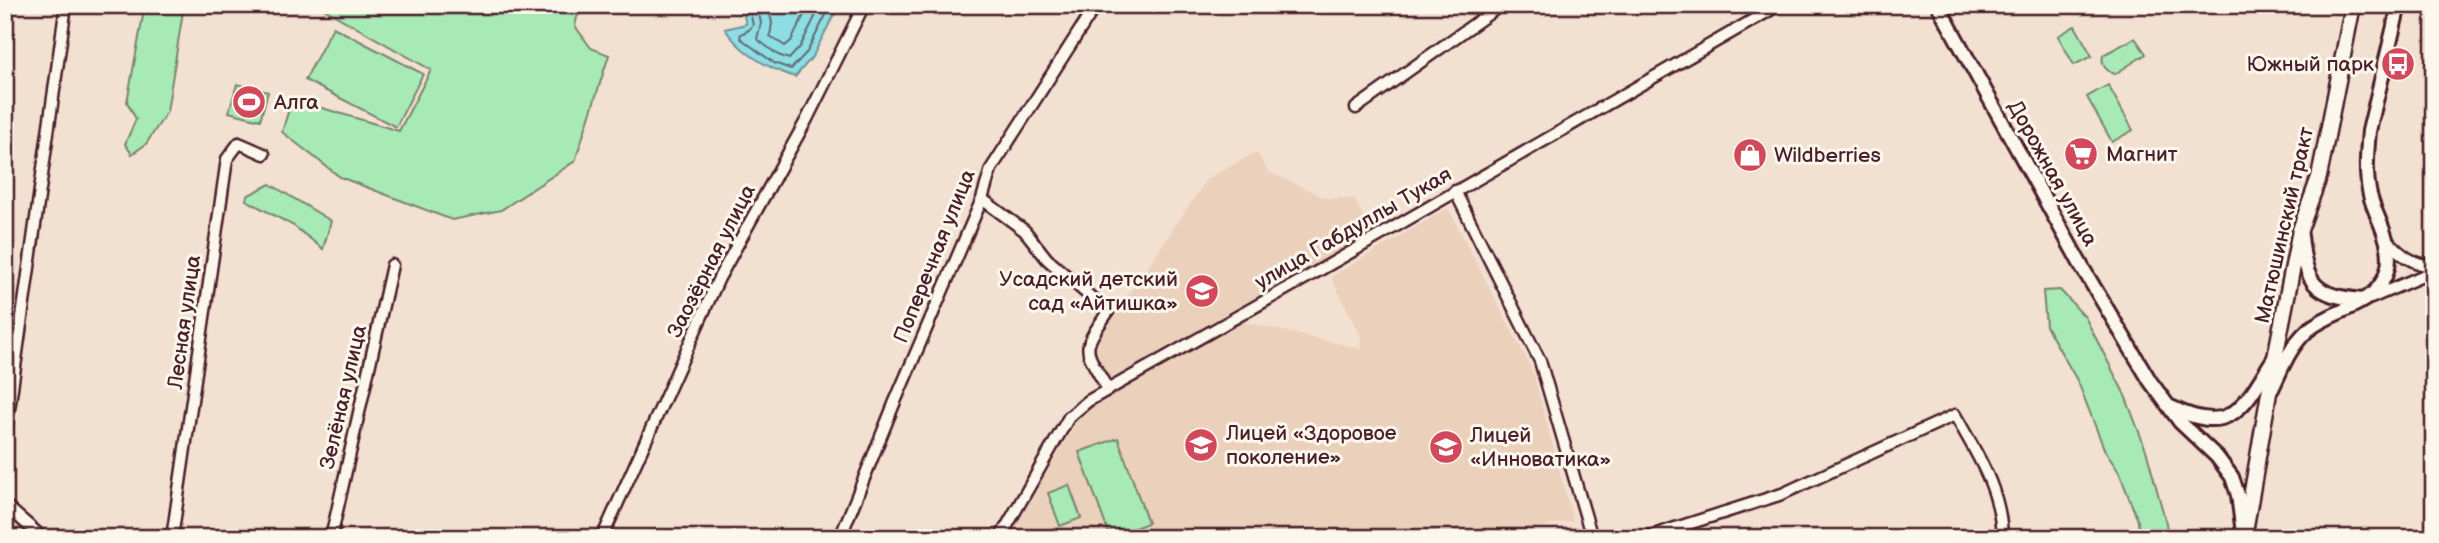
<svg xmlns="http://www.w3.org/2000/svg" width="2439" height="543" viewBox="0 0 2439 543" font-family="'Balsamiq Sans',sans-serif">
<rect width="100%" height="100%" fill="#f2e0d0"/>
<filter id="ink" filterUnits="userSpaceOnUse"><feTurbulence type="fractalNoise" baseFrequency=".0143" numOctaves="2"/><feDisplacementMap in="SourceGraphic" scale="14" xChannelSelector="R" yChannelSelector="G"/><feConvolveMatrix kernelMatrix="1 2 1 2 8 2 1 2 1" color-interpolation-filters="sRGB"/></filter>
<g filter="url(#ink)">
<path fill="#ebd0bc" d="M1256,152L1269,172L1326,198L1354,199L1373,234L1110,381L1093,352V347L1207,179Z
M1448,208L1533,372L1573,521L1481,538H1008L1083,411L1113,392L1240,321L1362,349L1361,336L1331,277Z"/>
<path fill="#a7eab5" stroke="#788470" stroke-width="2" d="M145,5H184L167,112L146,144L132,154L125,144L136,119L127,102Z
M317,5H586L577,17L575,26L591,48L609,55L575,161L501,210L452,220L340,177L282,132L292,99L399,131L431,70Z
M2075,26L2092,56L2074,65L2058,36Z
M333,27L423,74L396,127L305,80Z
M2135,38L2146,54L2115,74C2106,71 2101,65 2103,55Z
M237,84L268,92L260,120L229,112Z
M2108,85L2133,130L2112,142L2087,97Z
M270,184L331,221L323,249L294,226L246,200L247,196Z
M2060,290L2085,317L2124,393L2146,450L2166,523L2168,538H2139L2138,521L2119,472L2105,451L2078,382L2046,326L2043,291Z
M1118,438L1148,523L1110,537L1079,452Z
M1069,485L1081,518L1060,526L1048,493Z"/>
<path fill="#8cdee3" stroke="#729299" stroke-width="2" d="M741,5H839L813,56L795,77C767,68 742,54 725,29L746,24Z"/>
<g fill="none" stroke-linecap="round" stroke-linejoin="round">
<path stroke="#646b75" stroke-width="2" d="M748,5L753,25L749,30L741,34L740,38L774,63L791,69L807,52L831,5
M757,5L761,23L757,39L778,55L789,59L800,47L821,5
M768,5L772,23L770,36L785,46L791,41L809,5"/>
<g stroke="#4a1f2b" stroke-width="15">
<path id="minor" d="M1356,108L1501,5
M1455,191L1540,361L1592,538
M982,199L1025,231L1047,259L1108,312C1080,352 1084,347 1107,388
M2387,240C2401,255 2413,265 2434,266
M2371,298L2434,271
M5,438L66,5
M5,505L43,538
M172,538L227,159L239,143L264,154
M331,538L392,265
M602,538L719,278L807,119L864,5
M840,538L894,404L982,199L991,169L1096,5
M1000,538L1069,417L1088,401L1320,270L1779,5
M1644,538L1782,494L1955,415C1978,456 2001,490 2002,538"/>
</g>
<g stroke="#4a1f2b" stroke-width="18">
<path id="tertiary" d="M1938,5L2082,267L2150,381L2180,422L2217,457L2232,477L2238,495L2243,533
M2301,236C2306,285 2314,296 2364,300
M2272,389C2282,368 2290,346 2308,330C2335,307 2379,308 2388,267C2393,241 2376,219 2370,195C2365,174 2367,153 2369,131L2399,5
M2171,407C2233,438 2244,405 2274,358"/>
</g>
<g stroke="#4a1f2b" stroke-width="19">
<path id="secondary" d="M2244,538L2275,358L2300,230L2319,177L2353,5"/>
</g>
<use href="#minor" stroke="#fbf7ec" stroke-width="10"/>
<use href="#tertiary" stroke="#fbf7ec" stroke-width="12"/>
<use href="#secondary" stroke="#fbf7ec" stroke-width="14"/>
</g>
</g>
<defs>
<g id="bus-disc" transform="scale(1.75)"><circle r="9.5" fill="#d1495b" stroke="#fbf7ec"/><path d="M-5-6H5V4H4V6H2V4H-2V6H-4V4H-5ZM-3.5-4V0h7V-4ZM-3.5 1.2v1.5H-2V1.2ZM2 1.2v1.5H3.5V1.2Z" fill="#fff"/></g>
<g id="stadium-disc" transform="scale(1.75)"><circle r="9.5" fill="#d1495b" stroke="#fbf7ec"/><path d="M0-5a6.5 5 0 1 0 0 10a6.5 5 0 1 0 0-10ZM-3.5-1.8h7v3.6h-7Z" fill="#fff"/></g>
<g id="supermarket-disc" transform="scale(1.75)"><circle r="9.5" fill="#d1495b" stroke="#fbf7ec"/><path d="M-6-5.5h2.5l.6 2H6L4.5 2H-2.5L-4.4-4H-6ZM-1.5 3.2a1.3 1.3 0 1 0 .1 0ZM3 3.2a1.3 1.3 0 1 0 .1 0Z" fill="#fff"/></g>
<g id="shop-disc" transform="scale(1.75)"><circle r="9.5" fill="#d1495b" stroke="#fbf7ec"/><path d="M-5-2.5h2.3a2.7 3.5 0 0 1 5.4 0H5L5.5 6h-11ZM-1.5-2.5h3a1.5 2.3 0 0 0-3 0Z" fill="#fff"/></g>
<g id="school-disc" transform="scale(1.75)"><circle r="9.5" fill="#d1495b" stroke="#fbf7ec"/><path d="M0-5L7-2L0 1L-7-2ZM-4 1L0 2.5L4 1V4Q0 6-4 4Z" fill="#fff"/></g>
</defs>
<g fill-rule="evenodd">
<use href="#bus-disc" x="2398" y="64"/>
<use href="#stadium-disc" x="249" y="102"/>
<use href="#supermarket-disc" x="2081" y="154"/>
<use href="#shop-disc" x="1750" y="155"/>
<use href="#school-disc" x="1202" y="291"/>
<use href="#school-disc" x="1201" y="445"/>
<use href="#school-disc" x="1446" y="447"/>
</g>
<g text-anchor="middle" stroke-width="6" stroke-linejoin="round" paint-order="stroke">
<g font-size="21" fill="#4a1f2b" stroke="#fbf7ec" text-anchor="start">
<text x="2374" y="71" text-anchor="end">Южный парк</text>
<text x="274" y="109">Алга</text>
<text x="2106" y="161">Магнит</text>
<text x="1774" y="162">Wildberries</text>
<text x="1178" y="286" text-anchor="end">Усадский детский<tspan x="1178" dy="24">сад «Айтишка»</tspan></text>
<text x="1226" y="440">Лицей «Здоровое<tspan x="1226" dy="24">поколение»</tspan></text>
<text x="1470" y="442">Лицей<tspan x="1470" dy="24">«Инноватика»</tspan></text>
</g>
<g font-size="21" fill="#4a1f2b" stroke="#fbf7ec">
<text transform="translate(2053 173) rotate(61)" y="7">Дорожная улица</text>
<text transform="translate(2284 225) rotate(-77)" y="7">Матюшинский тракт</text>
<text transform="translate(1353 228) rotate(-30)" y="7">улица Габдуллы Тукая</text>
<text transform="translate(934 256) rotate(-68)" y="7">Поперечная улица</text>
<text transform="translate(711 261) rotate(-63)" y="7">Заозёрная улица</text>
<text transform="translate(184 322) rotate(-82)" y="7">Лесная улица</text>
<text transform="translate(343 397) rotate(-77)" y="7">Зелёная улица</text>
</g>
</g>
<rect width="2439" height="543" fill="none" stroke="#fbf7ec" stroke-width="28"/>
<rect x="14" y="14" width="2411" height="515" fill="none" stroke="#4a1f2b" stroke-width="2.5" filter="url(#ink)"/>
</svg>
